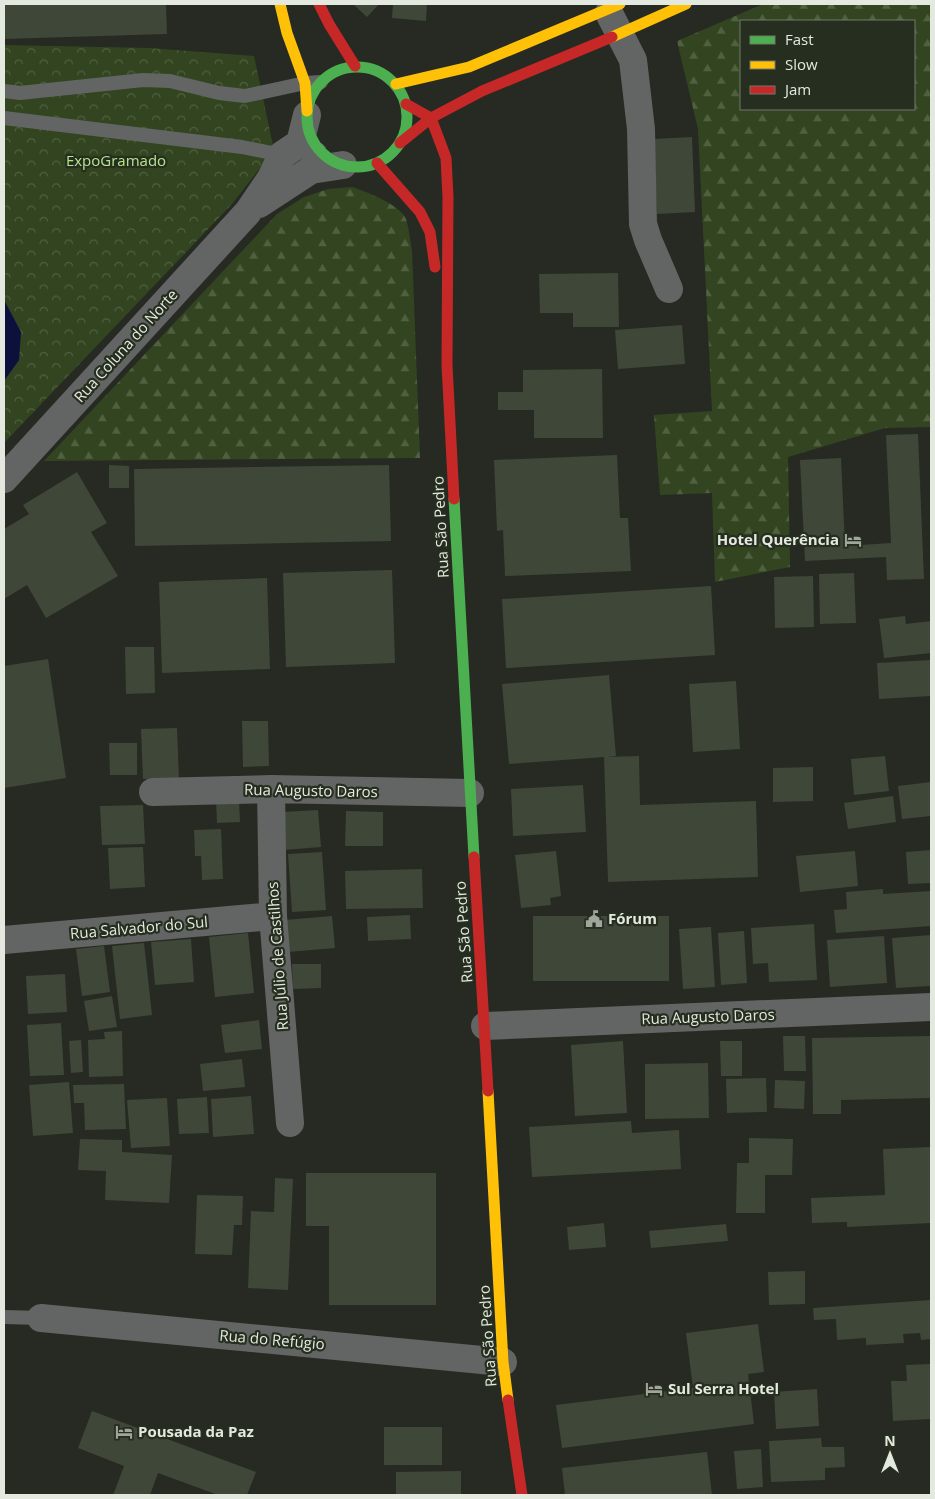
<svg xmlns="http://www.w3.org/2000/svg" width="935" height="1499" viewBox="0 0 935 1499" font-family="'Open Sans',sans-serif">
<defs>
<pattern id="forest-firs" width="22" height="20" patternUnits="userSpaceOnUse" patternTransform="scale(1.25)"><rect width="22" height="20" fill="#324520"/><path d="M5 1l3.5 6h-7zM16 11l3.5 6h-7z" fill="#506040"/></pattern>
<pattern id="park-crowns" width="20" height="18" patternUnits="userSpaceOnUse" patternTransform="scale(1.25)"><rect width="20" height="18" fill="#324520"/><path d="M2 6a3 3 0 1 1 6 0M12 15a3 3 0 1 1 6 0" fill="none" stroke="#506040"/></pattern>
</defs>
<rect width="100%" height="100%" fill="#262a22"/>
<path fill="url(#forest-firs)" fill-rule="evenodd" d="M763,4H931V427L885,428L788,457L790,567L715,582L712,493L660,495L654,415L712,411L698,129L677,41ZM741,21H914V109H741Z
M352,187C365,191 401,205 406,219C409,228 410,240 412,250L420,458L44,461L277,214L304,197L328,189Z"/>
<path fill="url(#park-crowns)" d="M4,45L149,48L254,56L274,150L232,204L4,443Z"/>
<path fill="#0b103d" d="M4,300L21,332L19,360L4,381Z"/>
<path fill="#3f4738" d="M4,4H166L167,34L4,39Z
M353,4H379L367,17Z
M393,4H427L426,21L392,18Z
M692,137L695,212L657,214L654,139Z
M618,273L619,327H573V313H540L539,274Z
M682,325L685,364L618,369L615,330Z
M602,369L603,438H534V410H498V392H523V370Z
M918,434L924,579L887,580L886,557L805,561L800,460L841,458L845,546L891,543L886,435Z
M617,455L620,518H628L631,571L505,576L503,530L497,531L494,460Z
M109,465L129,466V488H109Z
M389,465L391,541L135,546L134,469Z
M77,472L107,523L91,532L118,576L46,618L27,585L4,599V529L29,514L23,505Z
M392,570L395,663L286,667L283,573Z
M854,573L856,623L820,624L819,574Z
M813,576L814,627L775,628L774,577Z
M267,578L270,669L162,673L159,582Z
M711,586L715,655L506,668L502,599Z
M905,616L906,624L931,621V653L884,658L879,619Z
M125,647H154L155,693L126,694Z
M48,659L66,778L4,788V666Z
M931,660V696L879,699L877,663Z
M609,675L616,756L607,757L639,756L640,805L756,801L758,877L608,882L604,757L509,764L502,684Z
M736,681L740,749L693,752L689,684Z
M242,721H268L269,766L243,767Z
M177,728L179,778L143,779L141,729Z
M109,743H137V775H110Z
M885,756L889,791L854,795L851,759Z
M813,767V801L773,802V768Z
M931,782V816L902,819L898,786Z
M583,785L586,832L513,836L511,789Z
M893,796L896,822L848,829L844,803Z
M239,800L240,822L217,823L216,801Z
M143,805L145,844L102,845L100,806Z
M318,810L321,847L284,850L282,812Z
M346,811L383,812V846H345Z
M221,829L223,879L202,880L201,856H195L194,830Z
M143,847L145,887L110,889L108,848Z
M931,850V883L908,884L906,852Z
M556,851L561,896L550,898L551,905L521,908L515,855Z
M855,851L858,886L800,892L796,856Z
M322,852L326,910L292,912L288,854Z
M422,869L423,908L346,909L345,871Z
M883,889V894L931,891V926L836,933L834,910L847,909L846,892Z
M410,915L411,939L368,941L367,917Z
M332,916L335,948L288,952L285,920Z
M533,916H669V981H533Z
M814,924L817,980L769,982L768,963L753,964L751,928Z
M711,927L715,987L683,989L679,929Z
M744,931L747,983L721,985L718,933Z
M248,933L254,993L215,997L209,937Z
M931,935V986L896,988L892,938Z
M884,936L887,983L830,987L827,940Z
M191,939L194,982L155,985L151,942Z
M144,943L152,1015L120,1019L112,946Z
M104,946L110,992L82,996L76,949Z
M292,964H321V988L293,989Z
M65,974L67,1012L28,1014L26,976Z
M112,996L117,1027L89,1031L84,1001Z
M259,1020L262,1049L225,1053L221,1025Z
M61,1023L64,1075L30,1076L27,1025Z
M122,1031L123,1076L89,1077L88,1040L105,1039L104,1032Z
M783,1036H805L806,1071H784Z
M931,1036V1098L841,1100V1114H813L812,1038Z
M81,1040L83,1072L71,1073L69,1041Z
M623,1041L627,1113L575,1116L571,1045Z
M720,1041H742V1076H721Z
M242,1059L245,1087L203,1091L200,1064Z
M708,1063L709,1118L645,1119V1064Z
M766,1078L767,1112L727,1113L726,1079Z
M775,1080L805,1081L804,1109L774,1108Z
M69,1082L73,1133L33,1136L29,1085Z
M124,1084L126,1129L85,1130L84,1103H74L73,1085Z
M251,1096L254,1134L213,1137L211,1099Z
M207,1097L209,1133L179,1134L177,1099Z
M167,1098L170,1146L131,1148L127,1100Z
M631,1121L632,1133L679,1130L681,1169L532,1177L529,1127Z
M749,1138L793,1139L792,1175H765V1213H736L737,1163H749Z
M80,1139L122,1140V1152L172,1155L169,1203L105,1200L106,1171L78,1170Z
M931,1147V1223L847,1227V1222L812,1223L811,1198L885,1195L883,1149Z
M306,1173H436V1305H329V1226H306Z
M275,1178L293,1179L288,1290L248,1288L251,1211L274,1212Z
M197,1195L243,1196L242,1225H234L232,1255L195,1254Z
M604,1223L606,1247L569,1250L567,1227Z
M726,1224L728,1241L651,1248L649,1231Z
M805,1271V1304L769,1305L768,1272Z
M931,1300V1339L921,1340L920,1333L903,1334L904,1343L866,1345V1338L837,1340L836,1319L814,1320L813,1308Z
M758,1324L764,1372L748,1374L754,1424L562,1448L556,1405L693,1388L686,1333Z
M931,1364V1419L893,1421L891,1381H907L906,1365Z
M817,1389L819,1426L776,1429L774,1392Z
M92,1411L256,1472L247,1495H218L158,1473L150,1495H113L124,1466L78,1448Z
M384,1427H442V1465H384Z
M821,1438L822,1447H844L845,1467L825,1468V1480L771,1482L769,1441Z
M761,1449L763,1487L737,1489L734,1451Z
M707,1452L712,1495H565L562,1468Z
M461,1471V1495H396V1472Z"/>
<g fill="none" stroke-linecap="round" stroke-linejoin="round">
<path stroke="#626563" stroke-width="14" d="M4,91L20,93L143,80L170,81L219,93L245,96L305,83L321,82
M4,118L242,147L282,155L319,150
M4,1317L41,1318"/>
<path stroke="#626563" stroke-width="28" d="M609,13L633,60L641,129L643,224L648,240L669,289
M259,204L311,170L343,165
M4,479L248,212L271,178L282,155L300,143L307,115
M271,789L273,916L290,1123
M153,792L271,789L470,793
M4,940L273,916
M485,1026L931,1007
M41,1318L503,1362"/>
<path stroke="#4caf50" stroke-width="11" d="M307 117a50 50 0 1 1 100 0a50 50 0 1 1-100 0Z
M454,499L474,857"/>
<path stroke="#ffc107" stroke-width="11" d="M280,4L287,33L305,83L307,111
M612,37L686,4
M396,84L469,67L620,4
M488,1091L503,1362L508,1400"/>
<path stroke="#c62828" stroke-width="11" d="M319,4L329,24L355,66
M406,104L431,118L446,158L448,197L447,365L454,499
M400,143L431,118L482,91L612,37
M377,163L420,212L430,232L435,267
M474,857L488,1091
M508,1400L522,1495"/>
</g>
<defs>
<g id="hotel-bare" transform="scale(1.35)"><path d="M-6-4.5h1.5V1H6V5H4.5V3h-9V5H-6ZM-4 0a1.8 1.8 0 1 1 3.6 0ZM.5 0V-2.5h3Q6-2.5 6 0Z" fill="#a1a69d" stroke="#262e1f" stroke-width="2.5" paint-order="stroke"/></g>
<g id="civic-bare" transform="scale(1.35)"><path d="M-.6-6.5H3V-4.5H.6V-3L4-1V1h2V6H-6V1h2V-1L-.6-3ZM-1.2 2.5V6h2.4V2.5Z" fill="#a1a69d" stroke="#262e1f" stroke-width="2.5" paint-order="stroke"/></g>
</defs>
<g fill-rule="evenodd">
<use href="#hotel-bare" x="853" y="540"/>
<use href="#civic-bare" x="594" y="919"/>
<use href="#hotel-bare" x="654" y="1389"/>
<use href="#hotel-bare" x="124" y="1432"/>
</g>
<g text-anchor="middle" stroke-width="4.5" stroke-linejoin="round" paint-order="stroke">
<g font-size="15" fill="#b6e58d" stroke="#262e1f">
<text x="116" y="166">ExpoGramado</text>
</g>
<g font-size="15" fill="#e3e9df" stroke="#262e1f">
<text transform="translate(126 346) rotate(-48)" y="5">Rua Coluna do Norte</text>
<text transform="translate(441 527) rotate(-93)" y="5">Rua São Pedro</text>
<text transform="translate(311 791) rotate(1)" y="5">Rua Augusto Daros</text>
<text transform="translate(139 928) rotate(-5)" y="5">Rua Salvador do Sul</text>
<text transform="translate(464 932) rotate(-94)" y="5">Rua São Pedro</text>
<text transform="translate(278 956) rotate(-94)" y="5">Rua Júlio de Castilhos</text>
<text transform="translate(708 1017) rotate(-2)" y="5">Rua Augusto Daros</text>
<text transform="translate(488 1336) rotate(-94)" y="5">Rua São Pedro</text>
<text transform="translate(272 1340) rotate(5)" y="5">Rua do Refúgio</text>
</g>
<g font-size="15" font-weight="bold" fill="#e3e9df" stroke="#262e1f" text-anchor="start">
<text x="839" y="545" text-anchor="end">Hotel Querência</text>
<text x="608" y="924">Fórum</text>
<text x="668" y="1394">Sul Serra Hotel</text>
<text x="138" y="1437">Pousada da Paz</text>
</g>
</g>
<rect width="935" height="1499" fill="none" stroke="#e3e9df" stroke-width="10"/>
<rect x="740" y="20" width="175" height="90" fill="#262e1f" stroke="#72796c"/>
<rect x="750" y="36" width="25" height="8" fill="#4caf50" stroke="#72796c"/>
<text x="785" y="45" font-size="15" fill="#e3e9df">Fast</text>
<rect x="750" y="61" width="25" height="8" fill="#ffc107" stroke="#72796c"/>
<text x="785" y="70" font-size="15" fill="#e3e9df">Slow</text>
<rect x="750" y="86" width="25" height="8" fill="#c62828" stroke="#72796c"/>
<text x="785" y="95" font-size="15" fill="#e3e9df">Jam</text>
<g transform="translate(890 1454)" stroke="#262e1f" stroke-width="4" paint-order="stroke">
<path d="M0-4L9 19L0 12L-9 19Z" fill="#e3e9df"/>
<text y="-8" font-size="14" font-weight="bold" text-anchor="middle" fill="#e3e9df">N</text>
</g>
</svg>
